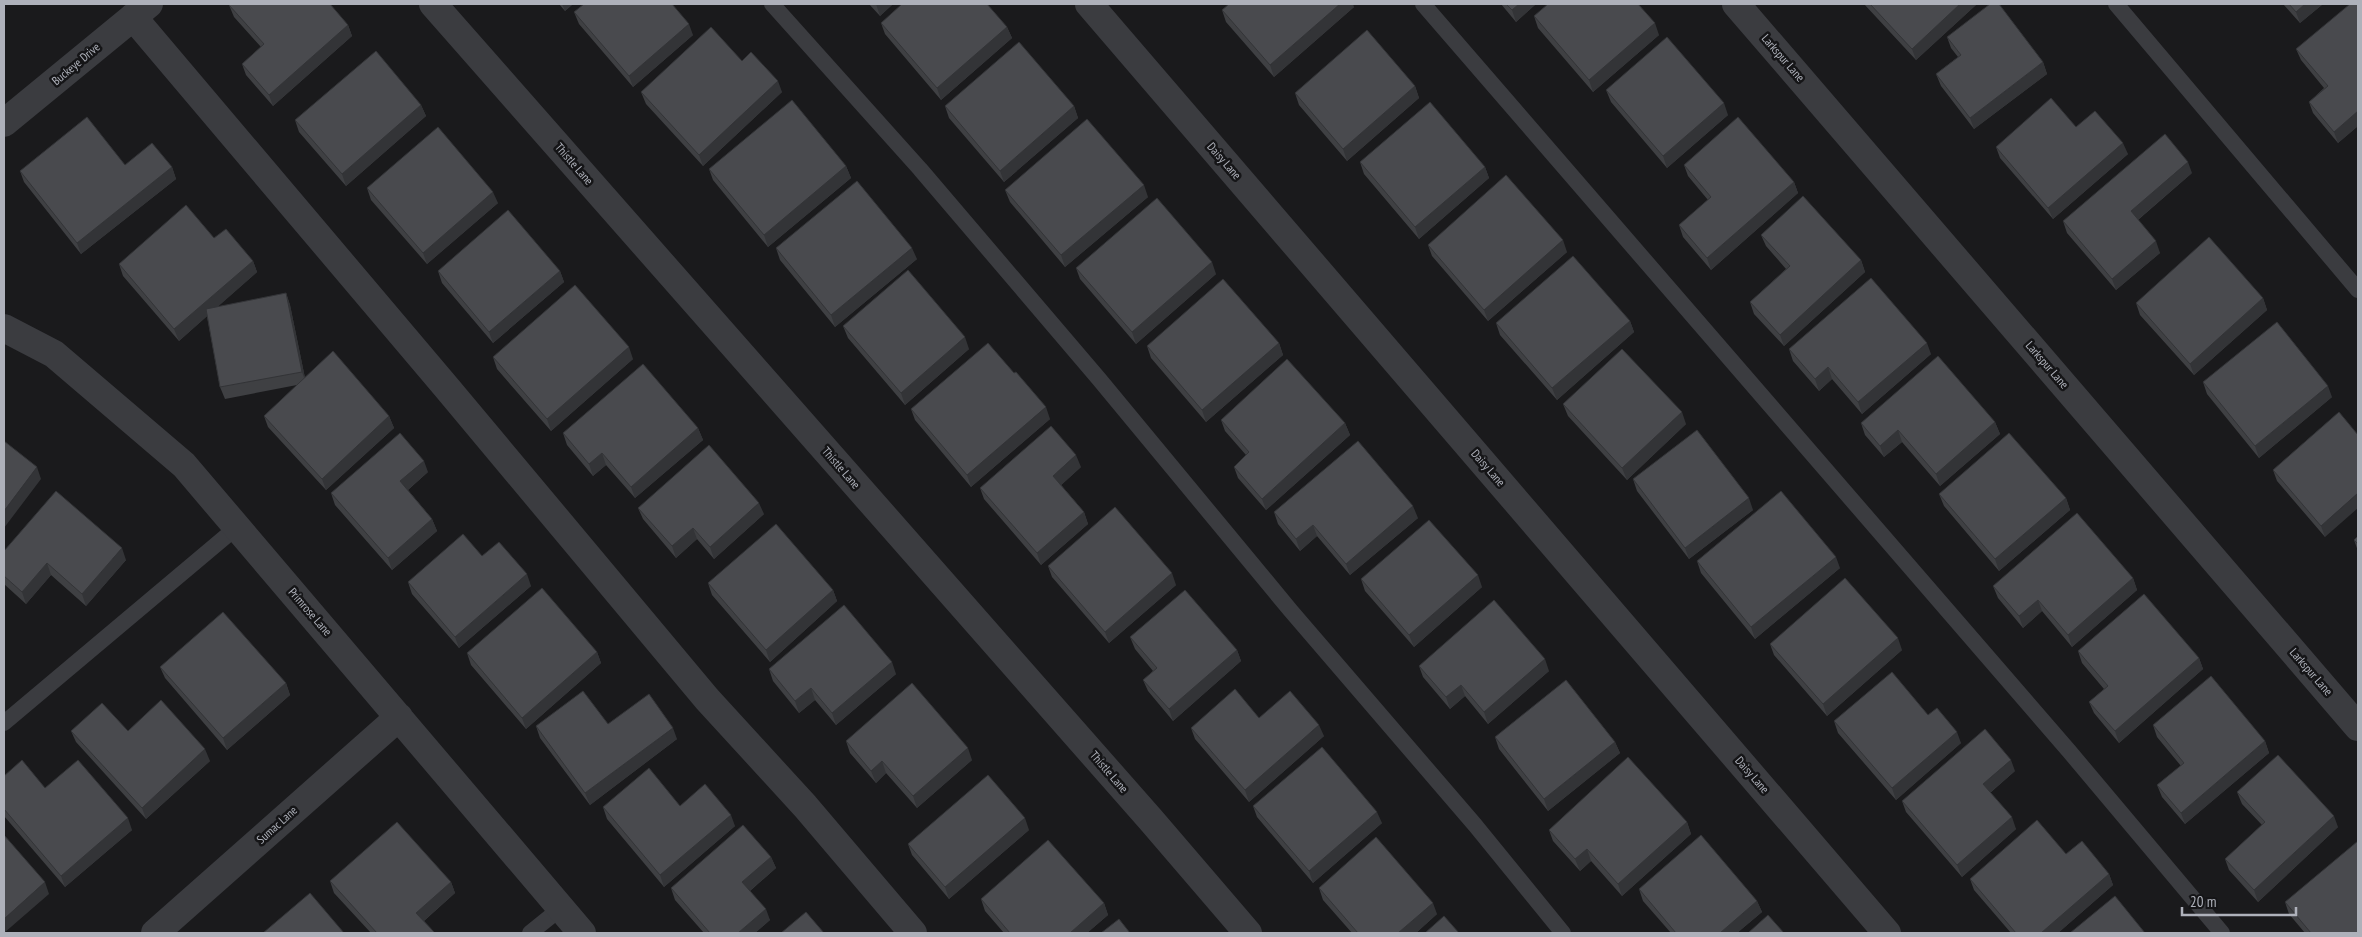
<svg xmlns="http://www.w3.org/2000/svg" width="2362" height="937" viewBox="0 0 2362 937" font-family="'PT Sans Narrow',sans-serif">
<rect width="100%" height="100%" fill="#1a1a1c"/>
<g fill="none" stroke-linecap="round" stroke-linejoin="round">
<path stroke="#3b3c40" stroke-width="16" d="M772,4L920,169L1099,379L1291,611L1475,825L1563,933
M1423,4L2069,751L2222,933
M2116,4L2358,290
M4,723L237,527
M530,933L561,908"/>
<path stroke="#3b3c40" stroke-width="28" d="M433,4L1151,820L1248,933
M1089,4L1887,933
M1736,4L2358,727
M133,17L447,388L707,699L805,806L913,933
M4,123L149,4
M4,328L54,354L184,465L582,933
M155,933L399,717"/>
</g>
<path fill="#3f4043" d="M559,4H573L565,11Z
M869,4H893L880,16Z
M1501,4H1536L1516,22Z
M1864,4H1977L1916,60Z
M2283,4H2323L2300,23Z
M2358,4V126L2338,143L2313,113L2309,102L2324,88L2301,60L2296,49Z
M229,5L348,25L352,36L273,106L246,75L242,64L261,47L234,17Z
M1354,7L1274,77L1226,22L1222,10Z
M574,12L693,35L633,87L579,24Z
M1534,16L1659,35L1593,92L1538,28Z
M881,23L1007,27L1012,38L941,100L885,34Z
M1947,37L2043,62L2047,74L1974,129L1941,86L1936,74L1958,57L1951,48Z
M742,61L782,92L703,166L646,104L641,92Z
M1415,86L1419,98L1347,161L1299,105L1295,93Z
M1606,90L1728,115L1667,168L1611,102Z
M421,105L426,116L346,186L299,132L295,120Z
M945,106H1074L1078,118L1004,182L949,118Z
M2076,127L2128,154L2053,219L2000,158L1996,147Z
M1360,162L1485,167L1489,178L1419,239L1364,174Z
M125,165L172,167L176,179L81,254L24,182L20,171Z
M1684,165L1794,182L1798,193L1711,270L1683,237L1679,225L1708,200L1688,176Z
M846,166L851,178L768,247L713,180L709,169Z
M2192,173L2138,220L2160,253L2116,290L2067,233L2063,221Z
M367,188L498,203L427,264L371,200Z
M1005,190L1148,197L1065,267L1010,202Z
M1761,235L1861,260L1865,272L1784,346L1754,314L1750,302L1786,269L1766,246Z
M214,238L253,261L257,272L217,307L286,293L290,305L305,378L389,416L394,428L326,490L268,427L264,416L297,385L225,399L220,387L207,316L179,341L123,276L119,264Z
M1428,245L1567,252L1488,321L1432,256Z
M776,248L917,259L835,327L780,260Z
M1076,268L1216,274L1136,344L1080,279Z
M438,271H560L564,282L493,343L442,283Z
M2263,298L2267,310L2194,375L2140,315L2136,303Z
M1630,321L1634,332L1557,400L1500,335L1496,323Z
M843,326L969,349L905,405L848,338Z
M1279,343L1283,355L1206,422L1151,358L1147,346Z
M1789,349L1931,354L1862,414L1832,379L1819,391L1793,361Z
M493,357L633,359L551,431L497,369Z
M2203,382L2332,397L2259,458L2207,394Z
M1563,404L1686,424L1627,480L1568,416Z
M911,409L1050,419L971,487L915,420Z
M2339,412L2325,537L2277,481L2273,470Z
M1221,420L1345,423L1350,435L1266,510L1238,478L1234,467L1246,455L1225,431Z
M1995,422L2000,434L1940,486L1902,442L1884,457L1865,435L1861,423Z
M698,428L703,440L635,498L606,465L593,476L567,445L563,433Z
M1081,467L1061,485L1084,512L1088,524L1041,565L984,499L980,488Z
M428,472L408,490L432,519L437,531L392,570L335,505L331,493Z
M1633,479L1753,510L1689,559L1637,491Z
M1939,494L2066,498L2070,510L1999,571L1944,506Z
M638,508L764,514L714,559L697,539L676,558L643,519Z
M1274,512L1418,518L1350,575L1317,536L1300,551L1278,524Z
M2358,536V551L2354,540Z
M4,551L126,560L86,606L51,575L26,604L4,584Z
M482,556L531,586L459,648L412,594L408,582Z
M1697,561L1840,568L1755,639L1701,573Z
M1048,566L1176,585L1109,643L1052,577Z
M2133,578L2137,590L2072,647L2042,611L2023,628L1998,598L1993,586Z
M1361,579L1482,587L1414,647L1365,591Z
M708,583L833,590L837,601L770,662L712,595Z
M1130,637L1237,650L1241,661L1173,721L1148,691L1143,680L1153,671L1135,649Z
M1770,644L1902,650L1827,716L1774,655Z
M2078,651L2199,658L2203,669L2119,743L2094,713L2089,702L2104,689L2082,663Z
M597,652L601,663L526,729L471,665L467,653Z
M1419,666L1549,671L1488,724L1465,696L1450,709L1423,677Z
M160,667L286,683L290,695L227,750L165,678Z
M769,669L896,674L836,725L815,700L799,713L773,681Z
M1928,715L1961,743L1896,800L1838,733L1834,721Z
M1259,718L1324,736L1249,802L1195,739L1191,728Z
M608,724L677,739L590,805L540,738L536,726Z
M2153,725L2265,741L2269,753L2185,824L2162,797L2157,785L2181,766L2157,737Z
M71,731H128L210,761L146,819L76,742Z
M1495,737L1615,742L1620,753L1548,811L1499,749Z
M846,741L972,760L917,808L886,773L876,783L850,753Z
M2015,771L1990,793L2016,829L1962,877L1906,812L1902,801Z
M4,776L45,788L132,830L65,887L4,816Z
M2237,792L2338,827L2258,902L2229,870L2225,859L2262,825L2242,804Z
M680,806L735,826L664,887L607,819L603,807Z
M1253,806L1382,823L1313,883L1257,817Z
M1687,822L1691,834L1622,896L1591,861L1580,871L1553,841L1549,830Z
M1029,830L949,899L912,855L908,844Z
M2066,854L2109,874L2113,885L2058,933H2011L1974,890L1970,879Z
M771,857L776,868L750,891L770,920L755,933H704L675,900L671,888Z
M330,881L451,882L455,893L424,921L435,933H371L334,893Z
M1319,888L1437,914L1416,933H1352L1323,900Z
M1639,889L1757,901L1762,912L1737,933H1671L1643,901Z
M981,899L1104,903L1108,915L1087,933H1004L985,911Z
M2285,902L2358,933H2305L2289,914Z"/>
<path fill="#333437" d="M562,4H573L565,11Z
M876,4H893L880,16Z
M1340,4H1353L1354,7L1274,77L1270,65Z
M1519,4H1536L1516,22L1512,10Z
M1960,4H1977L1916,60L1912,49Z
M2305,4H2323L2300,23L2296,12Z
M1655,23L1659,35L1593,92L1589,80Z
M689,24L693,35L633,87L629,76Z
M348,25L352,36L273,106L269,95Z
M1007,27L1012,38L941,100L937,88Z
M2043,62L2047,74L1974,129L1970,118Z
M778,81L782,92L703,166L699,155Z
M1415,86L1419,98L1347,161L1343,149Z
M1724,103L1728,115L1667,168L1663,156Z
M421,105L426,116L346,186L342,174Z
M1074,106L1078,118L1004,182L1000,171Z
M2358,111V126L2338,143L2334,132Z
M2123,143L2128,154L2053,219L2048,208Z
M2188,162L2192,173L2135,222L2131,211Z
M846,166L851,178L768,247L764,235Z
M172,167L176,179L81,254L77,243Z
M1485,167L1489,178L1419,239L1415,227Z
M1794,182L1798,193L1711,270L1707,258Z
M1144,185L1148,197L1065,267L1061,255Z
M493,192L498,203L427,264L423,253Z
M1563,240L1567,252L1488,321L1484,310Z
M2156,241L2160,253L2116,290L2112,279Z
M912,248L917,259L835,327L831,315Z
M1861,260L1865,272L1784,346L1780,335Z
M253,261L257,272L179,341L174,329Z
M1212,262L1216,274L1136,344L1132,332Z
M560,271L564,282L493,343L489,332Z
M286,293L290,305L306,383L302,372Z
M2263,298L2267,310L2194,375L2190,364Z
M1630,321L1634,332L1557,400L1552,388Z
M965,337L969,349L905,405L901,393Z
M1279,343L1283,355L1206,422L1202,410Z
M1927,343L1931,354L1862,414L1858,402Z
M629,347L633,359L551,431L547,419Z
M1828,367L1832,379L1819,391L1815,379Z
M2328,386L2332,397L2259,458L2255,446Z
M1046,407L1050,419L971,487L967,475Z
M1682,412L1686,424L1627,480L1622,468Z
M389,416L394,428L326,490L322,479Z
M1995,422L2000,434L1940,486L1936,474Z
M1345,423L1350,435L1266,510L1262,499Z
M698,428L703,440L635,498L631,487Z
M1898,430L1902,442L1884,457L1880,446Z
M602,453L606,465L593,476L589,464Z
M1076,455L1081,467L1058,488L1053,476Z
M424,461L428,472L404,493L400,481Z
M37,467L41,479L4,528V511Z
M2358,493V508L2325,537L2321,526Z
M1749,498L1753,510L1689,559L1685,548Z
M2066,498L2070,510L1999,571L1995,559Z
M759,503L764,514L714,559L710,547Z
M1413,506L1418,518L1350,575L1346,564Z
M1084,512L1088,524L1041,565L1037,553Z
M432,519L437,531L392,570L388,558Z
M1313,525L1317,536L1300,551L1296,539Z
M693,528L697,539L676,558L672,546Z
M122,548L126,560L86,606L82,594Z
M1836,557L1840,568L1755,639L1751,627Z
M47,563L51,575L26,604L22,592Z
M1172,573L1176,585L1109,643L1105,632Z
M527,574L531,586L459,648L455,637Z
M1478,575L1482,587L1414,647L1409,635Z
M2133,578L2137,590L2072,647L2068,635Z
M833,590L837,601L770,662L766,650Z
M2038,600L2042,611L2023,628L2019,616Z
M1898,638L1902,650L1827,716L1823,704Z
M1237,650L1241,661L1173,721L1169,709Z
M597,652L601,663L526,729L522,718Z
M2199,658L2203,669L2119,743L2115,731Z
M1545,659L1549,671L1488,724L1484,712Z
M892,662L896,674L836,725L832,713Z
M286,683L290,695L227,750L223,738Z
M1461,685L1465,696L1450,709L1446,697Z
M811,688L815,700L799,713L795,701Z
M1319,725L1324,736L1249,802L1245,790Z
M673,728L677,739L590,805L585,793Z
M1957,732L1961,743L1896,800L1892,788Z
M2265,741L2269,753L2185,824L2181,813Z
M1615,742L1620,753L1548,811L1544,799Z
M968,748L972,760L917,808L913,796Z
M205,749L210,761L146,819L142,808Z
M2011,760L2015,771L1987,795L1983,784Z
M882,761L886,773L876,783L871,771Z
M1377,812L1382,823L1313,883L1309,871Z
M731,815L735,826L664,887L660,875Z
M2334,816L2338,827L2258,902L2254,890Z
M2012,817L2016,829L1962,877L1957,865Z
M128,818L132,830L65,887L61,876Z
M1025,818L1029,830L949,899L945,887Z
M1687,822L1691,834L1622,896L1618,884Z
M1587,849L1591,861L1580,871L1575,859Z
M771,857L776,868L747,893L742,882Z
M2109,874L2113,885L2058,933H2041Z
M45,882L49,894L4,933V919Z
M451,882L455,893L420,924L416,913Z
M1757,901L1762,912L1737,933H1720Z
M1104,903L1108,915L1087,933H1070Z
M1433,903L1437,914L1416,933H1398Z
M766,909L770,920L755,933H738Z"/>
<path fill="#494a4e" stroke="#333437" d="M231,4H330L348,25L269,95L242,64L264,44L229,5Z
M584,4H672L689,24L629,76L574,12Z
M902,4H987L1007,27L937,88L881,23Z
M1229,4H1340L1270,65L1222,10Z
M1506,4H1519L1512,10Z
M1548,4H1638L1655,23L1589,80L1534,16Z
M1870,4H1960L1912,49Z
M1990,4H1999L2043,62L1970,118L1936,74L1961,55L1947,37Z
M2289,4H2305L2296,12Z
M2350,4H2358V111L2334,132L2309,102L2328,86L2296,49Z
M711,27L742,61L751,52L778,81L699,155L641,92Z
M1367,30L1415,86L1343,149L1295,93Z
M1667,37L1724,103L1663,156L1606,90Z
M1019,42L1074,106L1000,171L945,106Z
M376,51L421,105L342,174L295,120Z
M2051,98L2076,127L2095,111L2123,143L2048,208L1996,147Z
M792,100L846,166L764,235L709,169Z
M1430,102L1485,167L1415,227L1360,162Z
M87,117L125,165L152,143L172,167L77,243L20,171Z
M1738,117L1794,182L1707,258L1679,225L1711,197L1684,165Z
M1087,119L1144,185L1061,255L1005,190Z
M438,127L493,192L423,253L367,188Z
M2165,134L2188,162L2131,211L2156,241L2112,279L2063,221Z
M1506,175L1563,240L1484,310L1428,245Z
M857,181L912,248L831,315L776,248Z
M1803,196L1861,260L1780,335L1750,302L1790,266L1761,235Z
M1157,198L1212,262L1132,332L1076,268Z
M186,205L214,238L226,229L253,261L174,329L119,264Z
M508,210L560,271L489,332L438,271Z
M2209,237L2263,298L2190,364L2136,303Z
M1573,256L1630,321L1552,388L1496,323Z
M908,270L965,337L901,393L843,326Z
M1871,278L1927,343L1858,402L1828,367L1815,379L1789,349Z
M1223,279L1279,343L1202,410L1147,346Z
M575,285L629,347L547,419L493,357Z
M286,293L302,372L220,387L206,309Z
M2277,322L2328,386L2255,446L2203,382Z
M988,343L1014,373L1016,372L1046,407L967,475L911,409Z
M1622,349L1682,412L1622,468L1563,404Z
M333,351L389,416L322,479L264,416Z
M1938,356L1995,422L1936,474L1898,430L1880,446L1861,423Z
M1287,359L1345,423L1262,499L1234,467L1249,452L1221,420Z
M643,364L698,428L631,487L602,453L589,464L563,433Z
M2339,412L2358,435V493L2321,526L2273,470Z
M1051,426L1076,455L1053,476L1084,512L1037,553L980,488Z
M1697,430L1749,498L1685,548L1633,479Z
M400,433L424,461L400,481L432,519L388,558L331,493Z
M2009,433L2066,498L1995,559L1939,494Z
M4,441L37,467L4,511Z
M1358,441L1413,506L1346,564L1313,525L1296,539L1274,512Z
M709,445L759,503L710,547L693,528L672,546L638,508Z
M56,491L122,548L82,594L47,563L22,592L4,576V551Z
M1781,491L1836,557L1751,627L1697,561Z
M1115,507L1172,573L1105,632L1048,566Z
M2077,513L2133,578L2068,635L2038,600L2019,616L1993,586Z
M1429,520L1478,575L1409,635L1361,579Z
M776,524L833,590L766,650L708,583Z
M463,534L482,556L499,542L527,574L455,637L408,582Z
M2358,536V544L2354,540Z
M1845,578L1898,638L1823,704L1770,644Z
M542,588L597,652L522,718L467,653Z
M1185,590L1237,650L1169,709L1143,680L1157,668L1130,637Z
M2144,594L2199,658L2115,731L2089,702L2108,686L2078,651Z
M1494,600L1545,659L1484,712L1461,685L1446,697L1419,666Z
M844,605L892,662L832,713L811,688L795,701L769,669Z
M223,612L286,683L223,738L160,667Z
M1892,672L1928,715L1937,708L1957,732L1892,788L1834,721Z
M2211,676L2265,741L2181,813L2157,785L2184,763L2153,725Z
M1566,680L1615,742L1544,799L1495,737Z
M912,683L968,748L913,796L882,761L871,771L846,741Z
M1235,689L1259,718L1290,691L1319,725L1245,790L1191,728Z
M583,691L608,724L649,694L673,728L585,793L536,726Z
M161,700L205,749L142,808L71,731L102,703L128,731Z
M1985,729L2011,760L1983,784L2012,817L1957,865L1902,801Z
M1322,747L1377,812L1309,871L1253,806Z
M2278,755L2334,816L2254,890L2225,859L2265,822L2237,792Z
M1628,757L1687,822L1618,884L1587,849L1575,859L1549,830Z
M22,760L45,788L78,760L128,818L61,876L4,809V776Z
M649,768L680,806L705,784L731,815L660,875L603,807Z
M988,775L1025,818L945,887L908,844Z
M2037,820L2066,854L2082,841L2109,874L2041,933H2016L1970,879Z
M397,822L451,882L416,913L435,933H377L330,881Z
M743,825L771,857L742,882L766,909L738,933H710L671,888Z
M4,835L45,882L4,919Z
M1701,835L1757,901L1720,933H1676L1639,889Z
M1376,837L1433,903L1398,933H1358L1319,888Z
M1048,840L1104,903L1070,933H1010L981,899Z
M2358,841V933H2311L2285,902Z
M310,893L344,933H263Z
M2115,896L2145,933H2070Z
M806,912L824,933H781Z
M1768,915L1784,933H1748Z
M1444,916L1459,933H1425Z
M1119,919L1130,933H1101Z"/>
<g text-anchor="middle" stroke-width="5" stroke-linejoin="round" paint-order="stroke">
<g font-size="12" fill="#aeb1ba" stroke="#151517">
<text transform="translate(1783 58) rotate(49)" y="4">Larkspur Lane</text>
<text transform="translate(76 64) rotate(-40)" y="4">Buckeye Drive</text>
<text transform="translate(1224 161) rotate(49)" y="4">Daisy Lane</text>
<text transform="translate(574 164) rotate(49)" y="4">Thistle Lane</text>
<text transform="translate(2047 365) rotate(49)" y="4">Larkspur Lane</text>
<text transform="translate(841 468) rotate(49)" y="4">Thistle Lane</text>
<text transform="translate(1488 468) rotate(49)" y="4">Daisy Lane</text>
<text transform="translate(310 612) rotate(49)" y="4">Primrose Lane</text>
<text transform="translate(2311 672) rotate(49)" y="4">Larkspur Lane</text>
<text transform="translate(1109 772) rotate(49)" y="4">Thistle Lane</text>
<text transform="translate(1752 775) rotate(49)" y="4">Daisy Lane</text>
<text transform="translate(277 825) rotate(-42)" y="4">Sumac Lane</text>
</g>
</g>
<rect width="2362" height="937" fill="none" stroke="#aeb1ba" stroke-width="10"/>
<path d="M2182 907v8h114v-8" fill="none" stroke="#aeb1ba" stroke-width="2.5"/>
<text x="2190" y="907" font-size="15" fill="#aeb1ba" stroke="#151517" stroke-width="4" paint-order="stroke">20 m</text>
</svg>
